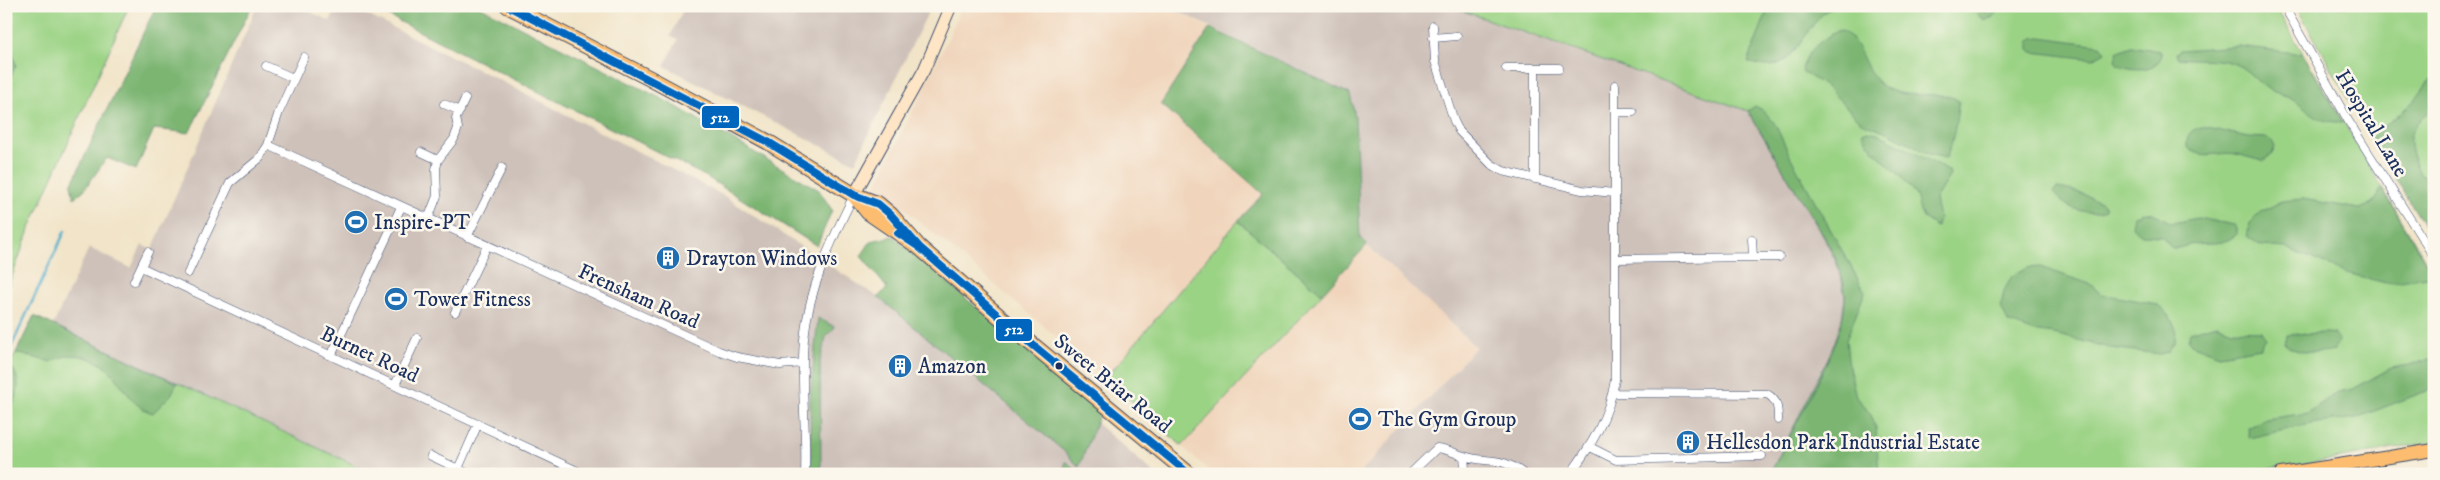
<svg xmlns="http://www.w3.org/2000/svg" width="2440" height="480" viewBox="0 0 2440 480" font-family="'IM FELL DW Pica',serif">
<rect width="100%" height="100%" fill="#fbf7ec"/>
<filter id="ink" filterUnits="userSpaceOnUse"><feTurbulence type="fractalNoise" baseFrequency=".02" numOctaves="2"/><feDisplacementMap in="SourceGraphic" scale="10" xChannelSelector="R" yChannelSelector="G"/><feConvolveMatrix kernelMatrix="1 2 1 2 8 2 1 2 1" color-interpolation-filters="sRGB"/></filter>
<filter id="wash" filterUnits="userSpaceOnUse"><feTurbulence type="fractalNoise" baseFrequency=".0096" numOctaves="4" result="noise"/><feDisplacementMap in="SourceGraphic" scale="20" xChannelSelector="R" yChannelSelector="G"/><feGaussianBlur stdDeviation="1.12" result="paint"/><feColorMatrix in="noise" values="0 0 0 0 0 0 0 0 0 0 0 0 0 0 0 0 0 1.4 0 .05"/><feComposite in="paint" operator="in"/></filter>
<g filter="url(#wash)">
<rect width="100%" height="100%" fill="#f1e4c8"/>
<path fill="#f0d5bc" d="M962,6H1167L1210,28L1161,104L1263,194L1106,378L876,185L948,39Z
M1367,245L1476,347L1359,474H1213L1182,446Z"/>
<path fill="#cec1b9" d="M257,6H298L330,21L338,6H349L499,80L724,196L878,297L1065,452L1079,466L1095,422L1155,474H374L53,325L89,248L131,268L142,245L152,250Z
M685,6H931L855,163L664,66L678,40L670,36Z
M1167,6H1449L1748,111L1826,241L1840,270L1845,297L1841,326L1832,350L1770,474H1359L1476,347L1360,239L1355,116L1350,94Z"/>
<path fill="#9bd385" stroke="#5b8172" d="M6,6H129L29,230L6,293Z
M1449,6H2275L2434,275V442L2300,465L2210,474H1770L1832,350L1841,326L1845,297L1840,270L1826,241L1748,111Z
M2296,6H2434V241L2371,138Z
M1238,221L1322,294L1182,446L1106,378Z
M34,316L374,474H6V373Z"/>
<path fill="#7cb572" stroke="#4c7268" d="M156,6H252L189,133L154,129L136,170L107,158L84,190L74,198L71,185Z
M369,6H479L670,103L819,190L832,210L817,246L705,176Z
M1769,6H1834C1809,18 1799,59 1775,65C1767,68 1756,64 1748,62Z
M1968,6H2003L1993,17L1986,20C1977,17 1975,10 1968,6Z
M6,28L16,65L6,86Z
M1210,28L1350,94L1355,116L1360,238L1367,245L1322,294L1238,221L1263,194L1161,104Z
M1840,30C1865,41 1862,77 1888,89C1910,101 1941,88 1959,101C1956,120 1954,141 1946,158L1929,154L1892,134L1861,122L1828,88L1802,71C1805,51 1823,38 1840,30Z
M2040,37L2100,45L2105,52L2093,59L2032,52L2029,49V42L2033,38Z
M2131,46L2160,51L2162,55C2156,73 2132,70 2118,65L2115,60L2117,52Z
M2238,46L2303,54L2343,122C2316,123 2313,112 2293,99C2285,94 2276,94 2268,89C2258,83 2251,73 2241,67C2222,56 2199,61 2178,58L2176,53L2180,50Z
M2434,78V106C2426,114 2412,126 2410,138C2408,155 2423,180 2434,192V231L2429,233L2371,138L2414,101L2427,83Z
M1755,106L1764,111L1775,124L1791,158L1865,292L1846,340L1849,368L1856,396L1871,415L1876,428L1879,474H1770C1790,433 1848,337 1845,295C1842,258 1818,227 1799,196C1782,167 1765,139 1748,111Z
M2203,127L2248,137L2267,138L2272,141L2275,147L2272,154L2263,161C2253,159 2245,156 2236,154C2217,151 2203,161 2187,147C2186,135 2191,128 2203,127Z
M1868,131L1877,133L1949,171L1950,175L1935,199L1939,218L1937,227L1923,218C1919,211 1919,203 1916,196C1903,172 1875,159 1862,133Z
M2058,188C2076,191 2089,195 2105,205V210C2088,217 2062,207 2053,192Z
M2382,188L2434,276L2386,283L2347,273L2286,248L2261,246L2247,236L2250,223L2261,212L2282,201L2303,199L2360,209L2372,204Z
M2143,212L2153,213L2172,223L2198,218L2234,225L2237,227V234C2223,246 2212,242 2195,244C2186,245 2181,249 2172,248L2162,236L2142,235L2132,227L2134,216Z
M893,236L1100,413L1079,467L1065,452L878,297L887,288L861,256L871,241Z
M2040,267L2090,284L2101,294L2157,304L2169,315L2176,329L2175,341L2168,352L2160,354L2110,348L2054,334L2032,331L2008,322L2001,307L2004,291L2012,276L2028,268Z
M34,316L53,325L177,383L171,395L153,413C125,406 123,371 91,359C75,353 66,354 51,362L16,353Z
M818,318L835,327L826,337L820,361L821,474H811L810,397Z
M2216,324L2232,330L2262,331L2266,338L2260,348L2219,355L2191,344L2188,340L2190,332Z
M2327,333L2334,334L2339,340L2334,350C2320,353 2294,355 2284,343L2286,336L2291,334Z
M2434,358V388L2356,418L2311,424L2249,438L2248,428L2266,419L2307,413L2338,392L2353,389L2391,368L2410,365Z
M10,365C23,381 19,399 6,415V373Z
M1066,461L1080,474H1063Z"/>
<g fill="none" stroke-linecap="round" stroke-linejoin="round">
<path stroke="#4faece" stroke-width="2.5" d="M6,358L65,231"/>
</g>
</g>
<g filter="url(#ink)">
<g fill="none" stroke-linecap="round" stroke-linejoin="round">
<g stroke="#3b4a6e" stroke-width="9">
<path id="street" d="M2284,6L2349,122L2434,257
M1433,26L1435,61L1454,121L1459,131L1491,164L1503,171L1582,190L1615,193
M1433,38L1457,36
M266,66L293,78
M1506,68H1535V179
M1535,68H1559
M444,104L460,111
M1615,112H1633
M268,145L719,351L737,357L780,365L803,363
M421,152L438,160L436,169L437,196L428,219
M438,160L454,139L458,128L456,118L465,99
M467,237L502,168
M1753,257H1779
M1616,259L1753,257L1752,239
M141,267L584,474
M188,273L230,183L260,158L268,145L279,112L304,57
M134,281L148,252
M455,312L487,246
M331,356L401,207
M395,385L417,338
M1613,393L1767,394C1778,400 1778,409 1778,420
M1590,447L1616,460L1762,456
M431,456L469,474
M458,469L478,424
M805,474C807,429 800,384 804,339C809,288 831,241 854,195
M1410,474L1437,448C1447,449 1454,453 1464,456C1488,464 1500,455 1524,474
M1461,474L1465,468L1464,456
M1570,474C1592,445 1609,416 1615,380V85"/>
</g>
<g stroke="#3b4a6e" stroke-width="13">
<path id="secondary" d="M854,195L924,70L951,6"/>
</g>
<g stroke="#3b4a6e" stroke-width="14">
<path id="primary" d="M2281,474L2434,450"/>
</g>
<g stroke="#3b4a6e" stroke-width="17">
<path id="highway" d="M508,6L649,78L768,142L854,195L878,204L891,215L919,247
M855,196L868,212L919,247L1016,331L1189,474"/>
</g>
<use href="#street" stroke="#fff" stroke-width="8"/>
<use href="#secondary" stroke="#fee5c5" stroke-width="11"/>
<use href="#primary" stroke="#fcbd6f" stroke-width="12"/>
<use href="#highway" stroke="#fcbd6f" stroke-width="15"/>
<g stroke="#fbf7ec" stroke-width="11">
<path id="bus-1" d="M508,6L768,142L854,195L878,204L891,215L919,247
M898,233L919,247L1016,331L1189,474"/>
</g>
<use href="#bus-1" stroke="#0065bd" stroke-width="8"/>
</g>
</g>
<defs>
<g id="stadium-disc" transform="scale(1.25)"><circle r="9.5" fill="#1f6fb2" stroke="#fbf7ec"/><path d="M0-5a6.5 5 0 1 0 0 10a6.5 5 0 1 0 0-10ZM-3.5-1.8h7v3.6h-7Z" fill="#fff"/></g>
<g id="building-disc" transform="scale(1.25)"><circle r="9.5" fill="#1f6fb2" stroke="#fbf7ec"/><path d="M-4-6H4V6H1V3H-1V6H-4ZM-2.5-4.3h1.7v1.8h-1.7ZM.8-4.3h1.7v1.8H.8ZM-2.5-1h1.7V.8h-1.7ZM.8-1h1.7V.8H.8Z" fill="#fff"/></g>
</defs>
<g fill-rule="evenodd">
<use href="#stadium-disc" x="356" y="222"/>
<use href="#building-disc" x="668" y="258"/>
<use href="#stadium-disc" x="396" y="299"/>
<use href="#building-disc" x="900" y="366"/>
<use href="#stadium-disc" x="1360" y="419"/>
<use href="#building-disc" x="1688" y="442"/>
</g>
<circle fill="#1b2f5e" stroke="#fbf7ec" stroke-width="2" cx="1059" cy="366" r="4.5"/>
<g text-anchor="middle" stroke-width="5" stroke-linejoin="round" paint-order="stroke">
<g font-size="21" fill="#1b2f5e" stroke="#fbf7ec">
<text transform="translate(2372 123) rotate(59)" y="7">Hospital Lane</text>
<text transform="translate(639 296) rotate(24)" y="7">Frensham Road</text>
<text transform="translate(370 354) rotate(25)" y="7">Burnet Road</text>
<text transform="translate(1113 383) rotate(39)" y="7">Sweet Briar Road</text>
</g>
<g font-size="21" fill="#1b2f5e" stroke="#fbf7ec" text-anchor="start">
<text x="374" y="229">Inspire-PT</text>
<text x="686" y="265">Drayton Windows</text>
<text x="414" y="306">Tower Fitness</text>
<text x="918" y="373">Amazon</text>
<text x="1378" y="426">The Gym Group</text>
<text x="1706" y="449">Hellesdon Park Industrial Estate</text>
</g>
</g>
<g stroke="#fbf7ec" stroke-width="2">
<rect x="701" y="105" width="39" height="24" rx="5" fill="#0065bd"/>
<rect x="995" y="318" width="38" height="24" rx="5" fill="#0065bd"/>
</g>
<g font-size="14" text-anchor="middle" font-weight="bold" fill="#fff">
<text x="720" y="122">512</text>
<text x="1014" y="334">512</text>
</g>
<rect width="2440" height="480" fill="none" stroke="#fbf7ec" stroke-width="25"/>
</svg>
